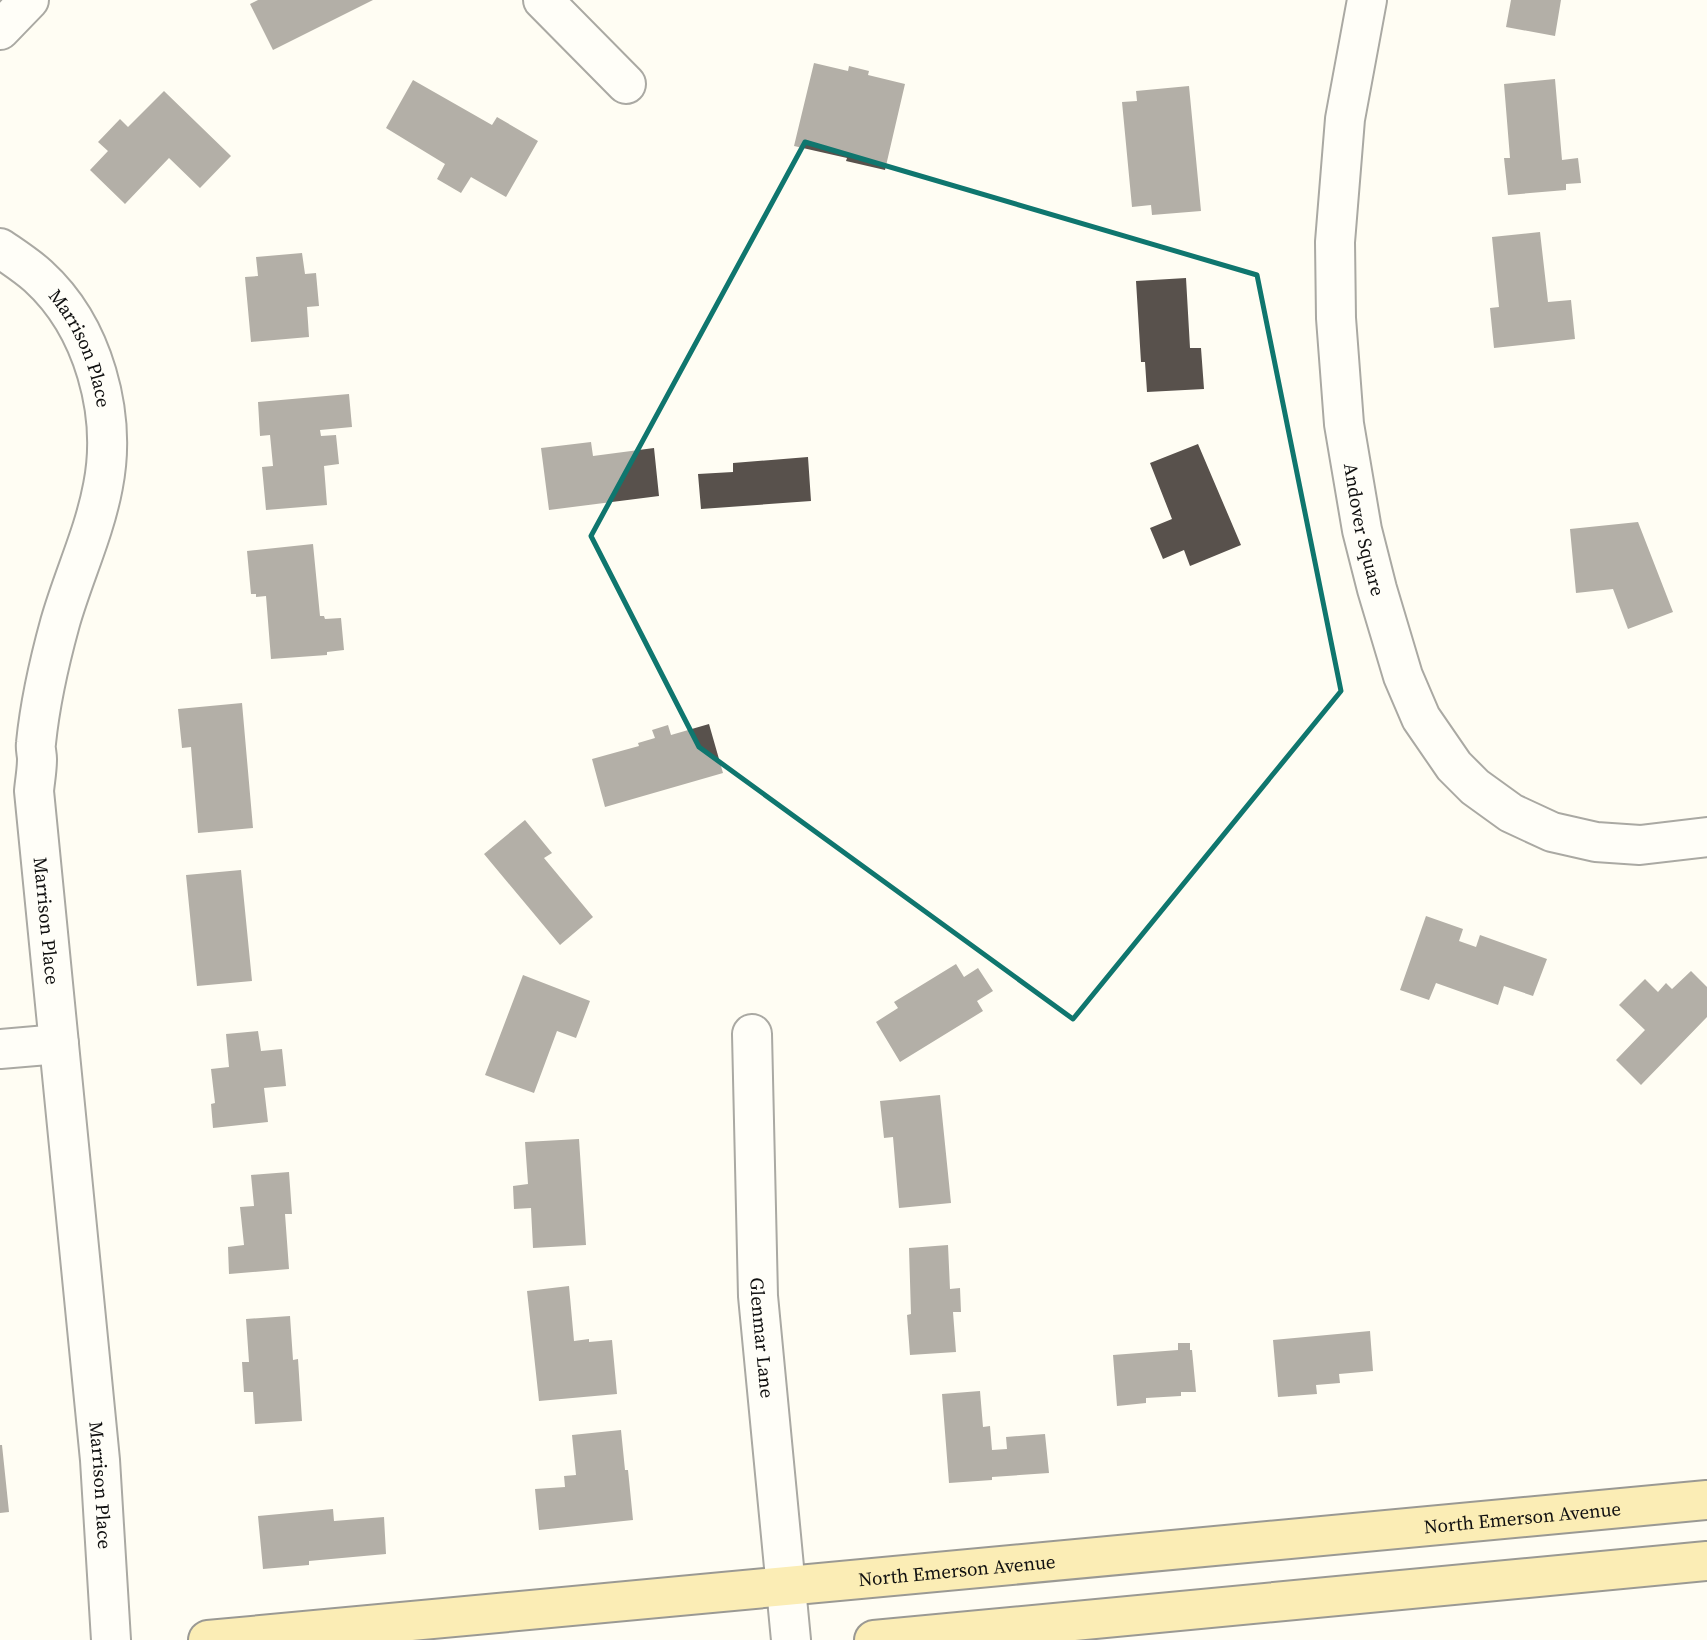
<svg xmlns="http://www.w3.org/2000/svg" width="1707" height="1640" viewBox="0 0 1707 1640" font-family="'Source Serif 4',serif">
<rect width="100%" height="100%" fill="#fffdf3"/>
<path fill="#58514c" d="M258,0H373L273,50L250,4Z
M1511,0H1561L1555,36L1506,27Z
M814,63L848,71L849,66L869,71L868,75L905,84L885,170L846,161L847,158L794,146Z
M1555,79L1562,160L1578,158L1581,183L1566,184V190L1508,195L1504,158H1510L1504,84Z
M413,80L492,125L497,117L538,141L506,197L471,177L461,193L437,179L445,164L386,128Z
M1189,86L1201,211L1152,215L1151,205L1132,207L1122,102L1137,101L1136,91Z
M164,91L231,156L200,188L169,158L125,204L90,170L108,151L98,142L120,119L128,127Z
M1540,232L1548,302L1571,300L1575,339L1494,348L1490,308L1499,307L1492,237Z
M302,253L305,274L316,273L319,306L307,307L309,337L251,342L245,277L258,276L256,257Z
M1186,278L1190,348H1201L1204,389L1147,392L1145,362H1141L1136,281Z
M349,394L352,427L320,430L321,436L336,435L339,464L324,466L327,505L266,510L262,467L273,466L270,435L260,436L258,402Z
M591,442L593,456L654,448L659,496L549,510L541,448Z
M1198,444L1241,545L1190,566L1184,550L1163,559L1150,528L1172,519L1150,463Z
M808,457L811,501L701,509L698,474L733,472V463Z
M1638,522L1673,612L1628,629L1613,589L1576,593L1570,529Z
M313,544L320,616H324L325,619L341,618L344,650L327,652V655L271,659L266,596L256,597V594H251L247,551Z
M242,703L253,828L198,833L191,747L182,748L178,709Z
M709,724L723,773L605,807L592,759L639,746L638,743L655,738L652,730L668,725L671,735Z
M525,820L552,853L544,858L593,917L560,945L484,854Z
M241,870L252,981L197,986L186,875Z
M1426,916L1463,929L1459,941L1476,947L1480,935L1547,959L1533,996L1504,986L1498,1005L1436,983L1429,1000L1400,990Z
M956,964L964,977L978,968L993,991L977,1001L983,1011L900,1062L876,1022L898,1008L894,1002Z
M1691,971L1707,987V1017L1641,1085L1616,1060L1645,1030L1619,1005L1645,979L1658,992L1666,983L1672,989Z
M523,975L590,1001L576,1038L557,1031L534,1093L485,1075Z
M258,1031L261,1051L282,1049L286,1086L264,1088L268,1122L213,1128L211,1104L215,1103L211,1069L229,1067L226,1034Z
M940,1095L951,1203L899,1208L893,1137L884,1138L880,1101Z
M579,1139L586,1245L533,1248L531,1208L514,1209L513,1186L528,1184L525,1142Z
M289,1172L292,1214H285L289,1269L229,1274L228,1247L244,1245L240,1207L254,1206L251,1175Z
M948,1245L950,1289L960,1288L961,1312H953L956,1352L910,1355L907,1315L911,1314L909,1248Z
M569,1286L574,1341L589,1339V1342L612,1340L617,1394L539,1401L527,1291Z
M290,1316L293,1360L298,1359L302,1421L255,1424L253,1392H244L242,1362H249L246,1319Z
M1370,1331L1373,1371L1339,1374L1340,1383L1316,1385L1317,1394L1278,1397L1273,1340Z
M1178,1343H1190V1350H1192L1196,1392H1181V1396L1146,1398V1403L1117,1406L1113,1355L1178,1350Z
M980,1391L983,1427L990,1426L992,1450L1007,1449L1006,1437L1045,1434L1049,1473L992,1477V1480L949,1483L942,1394Z
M621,1430L625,1470H628L633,1520L539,1530L535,1489L565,1487L564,1476L576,1475L572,1435Z
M0,1445H2L9,1512L0,1513Z
M333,1509L334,1521L384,1517L386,1554L309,1561V1565L263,1569L258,1516Z"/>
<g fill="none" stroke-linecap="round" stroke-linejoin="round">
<g stroke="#434343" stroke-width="42">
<g id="minor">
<path d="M543,0L626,84"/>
<path id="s1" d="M1367,0L1345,119L1335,242L1336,318L1344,424L1362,530L1377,589L1403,676L1421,718L1454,766L1475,787L1511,813L1552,832L1596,842L1640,845L1707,837"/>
<path d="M0,30L29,0"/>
<path id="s2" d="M0,248C13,257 27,266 38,276C94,327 117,414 103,486C94,534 73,577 60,623C49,663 40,703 36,743C35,748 37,754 37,759C37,770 35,780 34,791L100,1460L111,1640"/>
<path id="s3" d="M752,1034L758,1296L791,1640"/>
<path d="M0,1049L59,1044"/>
</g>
</g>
<g stroke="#212121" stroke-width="42">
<g id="major">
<path id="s4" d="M208,1640L1707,1500"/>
<path d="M874,1640L1707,1561"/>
</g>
</g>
<use href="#minor" stroke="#fff" stroke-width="38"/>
<use href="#major" stroke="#f6d96c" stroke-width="38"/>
</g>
<path d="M0 0H1707V1640H0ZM805,142L1257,275L1341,691L1073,1019L699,747L591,536Z" fill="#fffdf3" fill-opacity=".55" fill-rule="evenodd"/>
<path fill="none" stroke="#0f766e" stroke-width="5" stroke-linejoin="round" d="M805,142L1257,275L1341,691L1073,1019L699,747L591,536Z"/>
<g text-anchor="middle" stroke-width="7" stroke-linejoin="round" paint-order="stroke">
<g font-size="19" fill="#101010" stroke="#fff">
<text dy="7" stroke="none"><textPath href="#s2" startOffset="133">Marrison Place</textPath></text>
<text dy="7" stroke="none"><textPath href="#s1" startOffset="534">Andover Square</textPath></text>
<text dy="7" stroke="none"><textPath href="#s2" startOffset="721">Marrison Place</textPath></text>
<text dy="7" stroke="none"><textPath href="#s3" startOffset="304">Glenmar Lane</textPath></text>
<text dy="7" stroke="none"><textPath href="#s2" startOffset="1288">Marrison Place</textPath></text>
<text dy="7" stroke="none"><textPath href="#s4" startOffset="1320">North Emerson Avenue</textPath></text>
<text dy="7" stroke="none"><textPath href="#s4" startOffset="752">North Emerson Avenue</textPath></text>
</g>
</g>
</svg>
